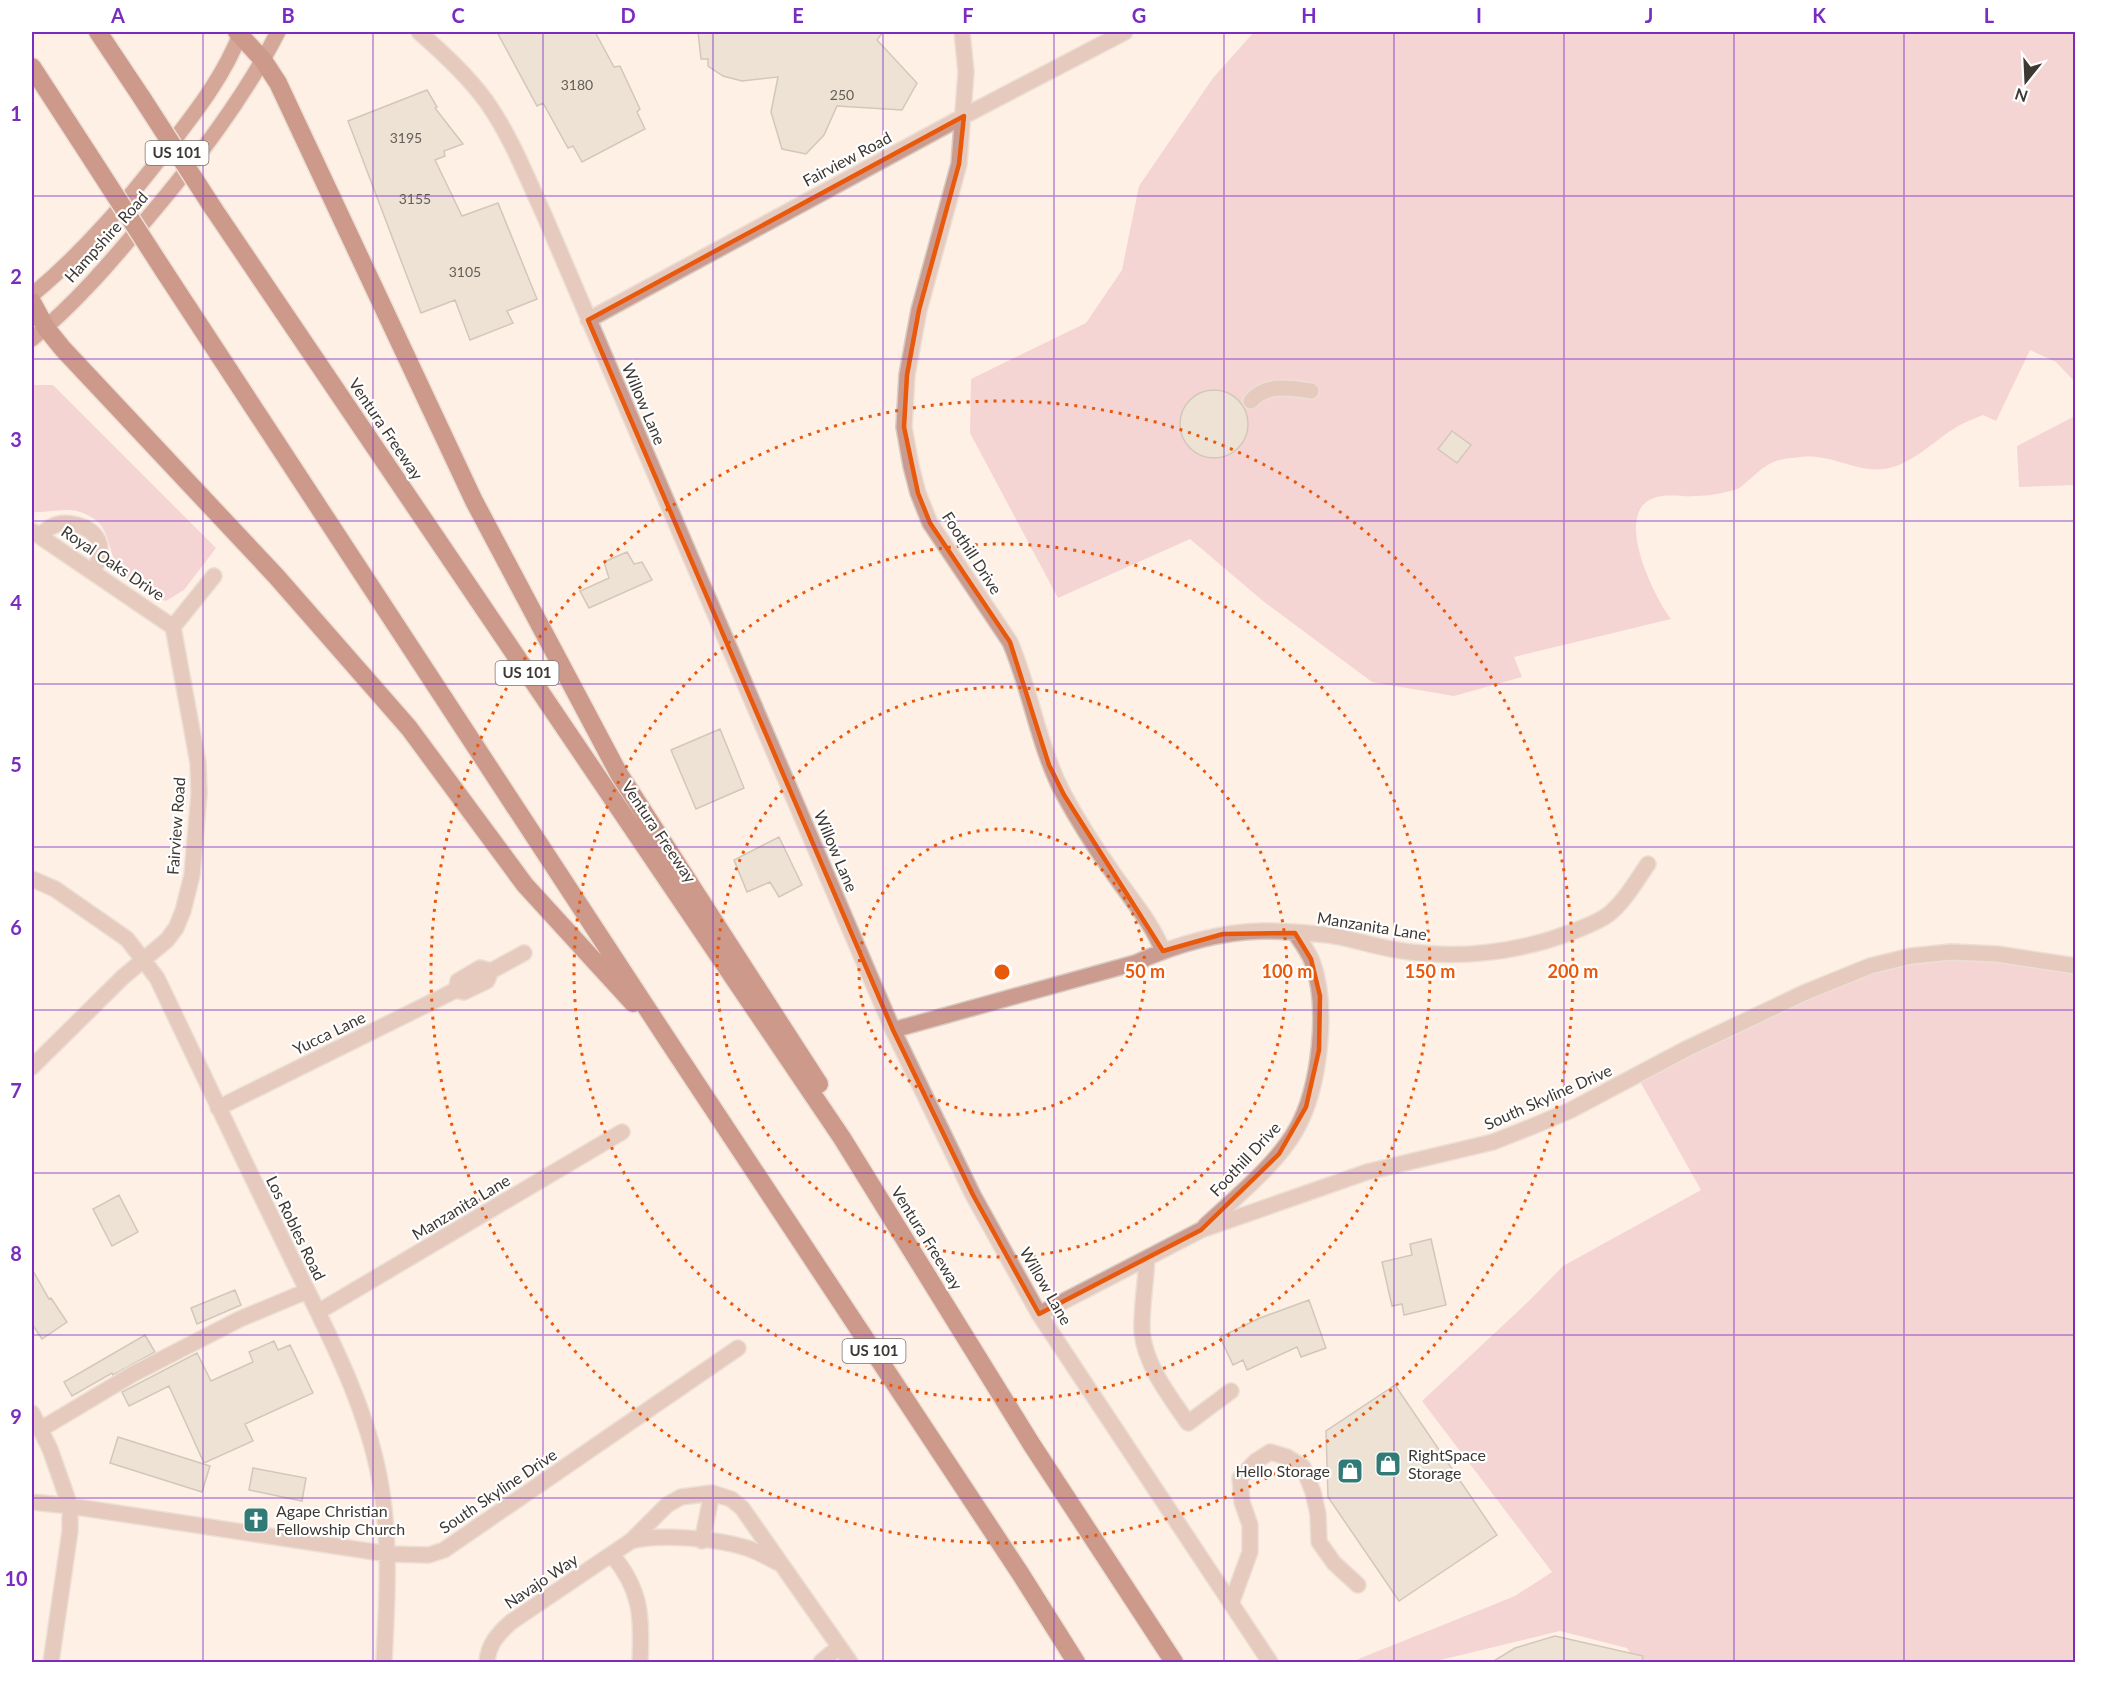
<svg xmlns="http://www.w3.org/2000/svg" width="2107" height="1694" viewBox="0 0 2107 1694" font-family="Lato,sans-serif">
<rect width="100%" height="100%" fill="#fef0e5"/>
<path fill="#e9b3bc" d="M1254,32H2075V382L2056,362L2030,350L1996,421L1983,415C1976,418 1968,421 1962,424C1939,436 1921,457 1896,466C1867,477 1843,459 1816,457C1809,456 1800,457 1793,458C1773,459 1765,466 1750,479C1745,483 1741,488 1735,490C1722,493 1709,496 1695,496C1681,497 1668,493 1654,498C1612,512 1654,597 1671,619L1514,657L1522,677L1454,696L1372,682L1263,601L1190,539L1058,598L970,433L971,379L1086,323L1122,270L1139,186L1213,78Z
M32,385H53L216,548L184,590L166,601C146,595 122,580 114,559C105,534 107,520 77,511C65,508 46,513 32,512Z
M2075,416V485L2019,487L2017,446Z
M1911,956L2075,966V1662H1636L1627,1648L1560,1631L1432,1662H1351L1515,1596L1552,1572L1422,1401L1530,1300L1563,1266L1701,1190L1637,1076L1686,1049Z"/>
<path fill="#d9d1bf" stroke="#9e9685" stroke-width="1.5" d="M497,32H595L614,67L620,66L640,109L637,112L645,129L582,162L573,146L568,148L543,103L537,106Z
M698,32H883L877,40L917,83L902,110L837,106L824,135L806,154L782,149L771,112L778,77L742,81L723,76L708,66V59H701Z
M427,90L437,107L435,108L463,144L444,151L445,156L435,160L462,216L498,203L537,299L507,311L513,323L470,340L455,300L421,313L348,121Z
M1180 424a34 34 0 1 1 68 0a34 34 0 1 1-68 0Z
M1452,431L1471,445L1457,463L1438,449Z
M627,552L634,564L642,562L652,580L589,608L580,591L609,578L604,562Z
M720,729L744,788L696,809L671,750Z
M779,837L802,885L779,897L770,882L747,892L734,860Z
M119,1195L138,1232L112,1246L93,1209Z
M1431,1239L1446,1305L1404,1315L1402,1304L1392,1306L1382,1262L1412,1255L1410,1244Z
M32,1269L49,1299L51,1298L67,1322L42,1339L32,1324Z
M235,1290L241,1305L197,1324L191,1308Z
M1309,1300L1326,1348L1301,1357L1297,1347L1247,1370L1243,1360L1233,1365L1220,1337L1260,1318Z
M145,1335L155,1352L113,1375L112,1373L72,1396L64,1382Z
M274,1341L278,1350L290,1345L313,1393L245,1424L253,1441L204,1463L169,1386L129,1406L122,1392L197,1353L211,1381L253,1362L249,1352Z
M1395,1385L1497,1535L1399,1601L1328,1497L1326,1431Z
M118,1437L210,1466L202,1492L110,1463Z
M253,1468L306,1478L302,1501L249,1490Z
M1555,1636L1643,1656L1642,1662H1492L1515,1648Z"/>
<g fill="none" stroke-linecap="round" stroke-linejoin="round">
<g stroke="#d8cbc1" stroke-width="18">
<path id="minor" d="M419,32C443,53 467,75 486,101C511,136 527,178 545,217L893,1030L973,1195L1039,1314L1270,1662
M962,32L966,72L959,164L919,310L907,375L904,427L911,466L918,493L930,523L1010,642C1031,691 1038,745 1063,793C1077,819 1094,846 1111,870C1129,897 1151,921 1163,951
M588,320L964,116L1125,32
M1251,401C1266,383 1290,388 1311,391
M32,531L173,627
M39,536C43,533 47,529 51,527C65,519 90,525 98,540C103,551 98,562 93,572
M32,879L55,889L127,939L157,978C200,1069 243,1159 287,1249C323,1324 365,1399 380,1481C391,1541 387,1602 384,1662
M456,990L458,981L480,968L491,971
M893,1030L1135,963C1175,945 1218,932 1262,931C1282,931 1320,933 1339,937C1359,941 1378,947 1397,950C1455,960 1517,953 1572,932C1584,927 1599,922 1609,914C1625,901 1636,881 1648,864
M32,1067L123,977L167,940L176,928L183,911L192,875L199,794L198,763L173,627L214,576
M218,1108L456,990L464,992L487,981L491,971L524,953
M1205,1226C1234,1199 1277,1164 1296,1130C1320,1088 1329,1006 1312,961C1308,951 1301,942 1295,933
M1147,1258C1146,1282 1141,1308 1142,1332C1145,1365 1170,1397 1188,1423L1231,1391
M318,1312L622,1132
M1039,1314L1201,1230L1367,1172L1493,1142L1531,1127L1569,1111L1686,1049L1806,992L1870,966L1911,956L1951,952L1997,954L2076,966
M32,1413L50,1449L70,1506V1531L51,1662
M41,1429L133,1374L240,1319L307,1291
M32,1502L70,1506L388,1554L429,1555L444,1550L738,1348
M631,1541C660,1533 719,1539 747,1548C759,1552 770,1559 781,1564
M702,1541L712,1493
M612,1555C642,1590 642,1619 640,1662
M1231,1604L1250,1552V1525L1242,1502L1240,1478L1256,1461L1270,1452L1287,1457L1303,1467L1313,1492L1318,1514L1319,1542L1334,1563L1358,1585
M487,1662C488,1644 499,1633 511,1622L631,1541L667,1505L681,1497L712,1493L731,1499L742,1508L850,1662
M821,1662L839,1647"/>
</g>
<g stroke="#d8cbc1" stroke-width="18">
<path id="major" d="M32,295C85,251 129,199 171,144C198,109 225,74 241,32
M32,339C74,305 110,263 145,221C195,162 243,100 278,32"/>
</g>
<g stroke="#d8cbc1" stroke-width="21">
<path id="highway" d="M98,32L142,98
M237,32L263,60L278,83L474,501L619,774L819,1084
M32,67L93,161
M213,208L842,1138L1032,1445L1174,1662
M164,271L669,1042L1020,1573L1076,1662
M32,302L46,328L63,349L276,576L409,728L525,885L633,1003"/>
</g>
<use href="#minor" stroke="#cc9b8f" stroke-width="15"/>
<use href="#major" stroke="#a34e3c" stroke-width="15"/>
<use href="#highway" stroke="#912f1b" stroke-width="18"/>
<g stroke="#d8cbc1" stroke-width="21" stroke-linecap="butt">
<path id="highway-bridge" d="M142,98L213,208
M93,161L164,271"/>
</g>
<use href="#highway-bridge" stroke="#912f1b" stroke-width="18"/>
</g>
<path d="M0 0H2107V1694H0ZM964,116L959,164L919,310L907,375L904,427L918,493L930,523L1010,642L1049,765L1064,795L1163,951L1223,934L1295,933L1311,959L1320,996L1319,1050L1306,1107L1279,1154L1201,1230L1039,1314L973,1195L893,1030L588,320Z" fill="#fef0e5" fill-opacity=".55" fill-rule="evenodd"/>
<path fill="none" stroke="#e8590c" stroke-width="4.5" stroke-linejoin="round" d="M964,116L959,164L919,310L907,375L904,427L918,493L930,523L1010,642L1049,765L1064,795L1163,951L1223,934L1295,933L1311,959L1320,996L1319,1050L1306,1107L1279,1154L1201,1230L1039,1314L973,1195L893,1030L588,320Z"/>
<path fill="none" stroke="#7b2cbf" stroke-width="1.5" stroke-opacity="0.55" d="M203,32V1662M373,32V1662M543,32V1662M713,32V1662M883,32V1662M1054,32V1662M1224,32V1662M1394,32V1662M1564,32V1662M1734,32V1662M1904,32V1662M32,196H2076M32,359H2076M32,521H2076M32,684H2076M32,847H2076M32,1010H2076M32,1173H2076M32,1335H2076M32,1498H2076"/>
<g fill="none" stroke="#e8590c" stroke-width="3" stroke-dasharray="3 6">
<circle cx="1002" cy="972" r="143"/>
<circle cx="1002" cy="972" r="285"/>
<circle cx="1002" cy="972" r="428"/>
<circle cx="1002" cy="972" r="571"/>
</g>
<defs>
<g id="shop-square" transform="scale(1.35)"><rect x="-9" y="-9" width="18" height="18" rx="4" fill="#327a76" stroke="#fff"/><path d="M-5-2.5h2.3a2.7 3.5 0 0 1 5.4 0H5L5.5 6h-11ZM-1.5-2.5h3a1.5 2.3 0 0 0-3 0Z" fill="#fff"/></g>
<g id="church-square" transform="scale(1.35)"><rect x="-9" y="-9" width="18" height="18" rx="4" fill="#327a76" stroke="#fff"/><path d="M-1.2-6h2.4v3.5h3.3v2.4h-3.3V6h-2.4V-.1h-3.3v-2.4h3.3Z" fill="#fff"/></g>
</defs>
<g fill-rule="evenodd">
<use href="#shop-square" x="1388" y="1464"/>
<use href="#shop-square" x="1350" y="1471"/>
<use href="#church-square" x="256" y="1520"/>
</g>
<g text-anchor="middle" stroke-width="4.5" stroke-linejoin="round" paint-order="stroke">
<g font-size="14" fill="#655e56">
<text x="577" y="90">3180</text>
<text x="842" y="100">250</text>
<text x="406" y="143">3195</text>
<text x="415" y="204">3155</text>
<text x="465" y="277">3105</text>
</g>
<g fill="#fff" stroke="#787470" stroke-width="1.5">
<rect x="145.5" y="141" width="63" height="24" rx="4.5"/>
<rect x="495.5" y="661" width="63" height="24" rx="4.5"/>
<rect x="842.5" y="1339" width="63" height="24" rx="4.5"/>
</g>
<g font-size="15" font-weight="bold" fill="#3e3833">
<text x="177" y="158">US 101</text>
<text x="527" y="678">US 101</text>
<text x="874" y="1356">US 101</text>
</g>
<g font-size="16" fill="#3e3833" stroke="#fff">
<text transform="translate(847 159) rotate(-28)" y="6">Fairview Road</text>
<text transform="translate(106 237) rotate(-48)" y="6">Hampshire Road</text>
<text transform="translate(644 404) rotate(67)" y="6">Willow Lane</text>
<text transform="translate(386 429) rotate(56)" y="6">Ventura Freeway</text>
<text transform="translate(972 553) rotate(57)" y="6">Foothill Drive</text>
<text transform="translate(113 563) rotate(34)" y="6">Royal Oaks Drive</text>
<text transform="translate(176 826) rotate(-86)" y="6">Fairview Road</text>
<text transform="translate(659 832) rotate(56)" y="6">Ventura Freeway</text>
<text transform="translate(836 851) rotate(67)" y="6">Willow Lane</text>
<text transform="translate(1372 926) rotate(9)" y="6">Manzanita Lane</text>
<text transform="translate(329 1033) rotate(-26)" y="6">Yucca Lane</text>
<text transform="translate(1548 1097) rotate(-24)" y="6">South Skyline Drive</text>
<text transform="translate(1245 1159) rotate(-47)" y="6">Foothill Drive</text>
<text transform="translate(461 1207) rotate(-31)" y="6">Manzanita Lane</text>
<text transform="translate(296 1228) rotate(64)" y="6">Los Robles Road</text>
<text transform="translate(927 1238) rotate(58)" y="6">Ventura Freeway</text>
<text transform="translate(1046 1286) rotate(60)" y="6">Willow Lane</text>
<text transform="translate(498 1491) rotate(-34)" y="6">South Skyline Drive</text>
<text transform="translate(541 1581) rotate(-34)" y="6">Navajo Way</text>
</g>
<g font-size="16" fill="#3e3833" stroke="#fff" text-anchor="start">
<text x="1408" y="1461">RightSpace<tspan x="1408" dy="18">Storage</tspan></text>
<text x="1330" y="1477" text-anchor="end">Hello Storage</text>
<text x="276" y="1517">Agape Christian<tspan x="276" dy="18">Fellowship Church</tspan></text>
</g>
</g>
<circle cx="1002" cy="972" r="9" fill="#e8590c" stroke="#fff" stroke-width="3"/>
<g font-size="18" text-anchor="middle" font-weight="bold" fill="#e8590c" stroke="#fff" stroke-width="4.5" stroke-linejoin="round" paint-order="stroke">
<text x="1145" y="978">50 m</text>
<text x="1287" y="978">100 m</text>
<text x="1430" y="978">150 m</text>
<text x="1573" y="978">200 m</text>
</g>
<rect width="2107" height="1694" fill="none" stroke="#ffffff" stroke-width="66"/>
<g transform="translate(2026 81) rotate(198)" stroke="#ffffff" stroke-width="4.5" paint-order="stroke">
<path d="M0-4.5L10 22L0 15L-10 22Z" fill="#3e3833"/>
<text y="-9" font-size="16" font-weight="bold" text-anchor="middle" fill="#3e3833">N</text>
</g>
<rect x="33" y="33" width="2041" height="1628" fill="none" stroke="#7b2cbf" stroke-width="2"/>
<g font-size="20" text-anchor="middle" font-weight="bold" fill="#7b2cbf">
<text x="118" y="23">A</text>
<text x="288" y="23">B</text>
<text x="458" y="23">C</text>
<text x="628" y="23">D</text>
<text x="798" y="23">E</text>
<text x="968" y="23">F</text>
<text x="1139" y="23">G</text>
<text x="1309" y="23">H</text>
<text x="1479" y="23">I</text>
<text x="1649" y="23">J</text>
<text x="1819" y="23">K</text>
<text x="1989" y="23">L</text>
<text x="16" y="121">1</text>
<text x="16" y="284">2</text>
<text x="16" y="447">3</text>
<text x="16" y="610">4</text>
<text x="16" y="772">5</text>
<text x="16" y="935">6</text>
<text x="16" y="1098">7</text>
<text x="16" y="1261">8</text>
<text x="16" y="1424">9</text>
<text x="16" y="1586">10</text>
</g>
</svg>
